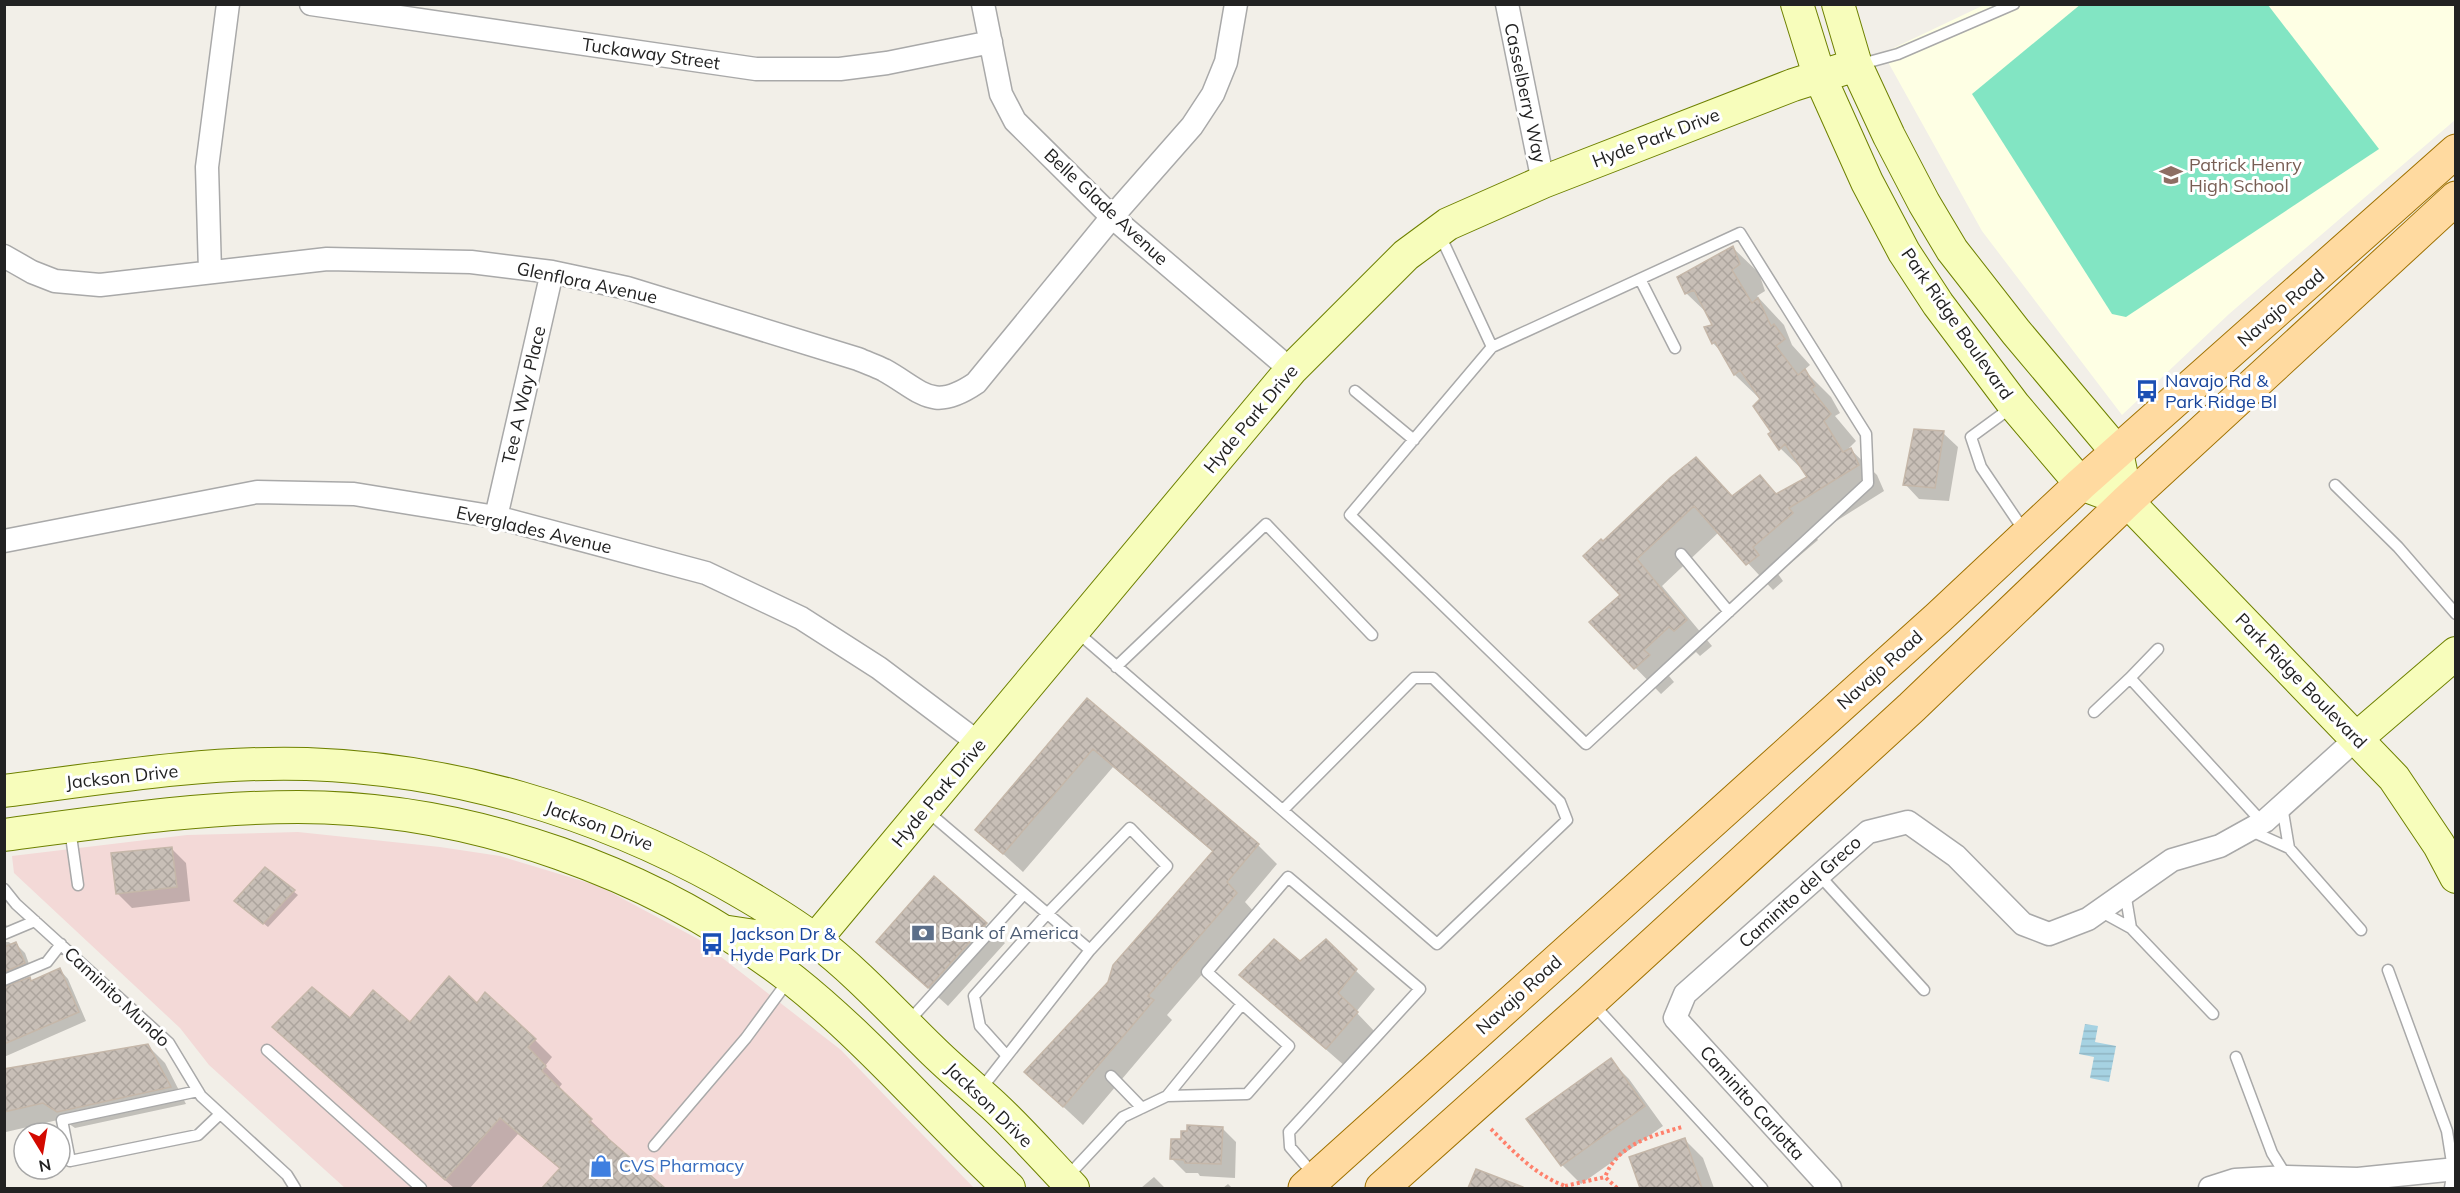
<svg xmlns="http://www.w3.org/2000/svg" width="2460" height="1193" viewBox="0 0 2460 1193" font-family="Mulish,sans-serif">
<defs>
<pattern id="water-rules" width="6" height="5" patternUnits="userSpaceOnUse" patternTransform="scale(1.5)"><rect width="6" height="5" fill="#a6d2e2"/><path d="M0 2.5h6" fill="none" stroke="#8fb4c2"/></pattern>
<pattern id="building-cross-hatch" width="8" height="8" patternUnits="userSpaceOnUse" patternTransform="scale(1.5)"><rect width="8" height="8" fill="#c8bfb7"/><path d="M0 0l8 8M0 8l8-8" fill="none" stroke="#aca49d"/></pattern>
</defs>
<rect width="100%" height="100%" fill="#f2efe8"/>
<path fill="#f3d9d7" d="M298,832L440,847L500,856L599,886L698,939L841,1050L974,1188H345L209,1065L180,1028L14,873L12,856L187,835Z"/>
<path fill="#feffe4" d="M1984,5H2455V120L2229,314L2122,415L1982,231L1883,53Z"/>
<path fill="#82e5c3" d="M2081,4L2268,5L2379,149L2126,317L2112,314L1972,94Z"/>
<path fill="url(#water-rules)" d="M2085,1024L2098,1026L2095,1042L2116,1046L2109,1082L2090,1078L2094,1057L2079,1054Z"/>
<path fill="#0003" d="M1733,248L1759,273L1765,291L1757,296L1784,325L1792,345L1810,365L1804,370L1831,397L1840,413L1835,416L1856,441L1849,448L1877,475L1884,491L1814,535L1818,540L1778,574L1783,581L1773,590L1719,532L1662,586L1712,646L1700,656L1696,652L1669,676L1674,682L1661,694L1591,622L1622,595L1603,543L1696,459L1733,497L1760,477L1778,495L1810,477L1781,449L1771,434L1773,433L1761,400L1735,375L1723,354L1713,343L1706,328L1714,325L1709,315L1686,293Z
M1943,433L1958,447L1949,501L1919,499L1905,484Z
M1087,700L1258,845L1277,864L1245,902L1255,913L1167,1015L1172,1020L1083,1125L1026,1072L1110,983L1213,852L1113,767L1023,872L977,830Z
M172,849L186,863L190,901L132,908L117,893Z
M265,869L298,895L268,927L241,905Z
M934,878L1005,943L948,1006L878,942Z
M4,920L11,935L6,939V942H9L13,946L16,944L25,953L32,972L9,982L4,988Z
M60,970L68,979L86,1021L4,1057V989L30,979L33,982Z
M1355,970L1375,989L1356,1012L1376,1033L1346,1067L1241,975Z
M477,1005L535,1040L552,1057L545,1066L562,1084L558,1089L608,1137L607,1139L663,1188H544L561,1170L518,1134L470,1188H454L291,1044L351,1020L410,1024Z
M148,1046L165,1063L186,1104L75,1128L62,1119L6,1132L4,1130V1070Z
M1610,1060L1629,1079L1663,1126L1581,1184L1562,1165Z
M1222,1128L1236,1142L1235,1178L1200,1176L1198,1173H1186L1172,1159L1182,1141Z
M1684,1139L1703,1158L1714,1188H1642L1631,1157Z
M1476,1171L1522,1188H1470Z
M1154,1177L1165,1188H1141Z
M1228,1184L1232,1188H1223Z"/>
<path fill="url(#building-cross-hatch)" stroke="#c5b7a9" stroke-width="1.5" d="M1733,246L1740,264L1732,270L1752,303L1758,298L1771,326L1774,324L1785,339L1776,346L1798,375L1805,369L1815,386L1811,389L1831,414L1824,421L1843,452L1851,448L1859,465L1789,508L1793,513L1753,547L1759,555L1746,565L1694,506L1637,559L1687,620L1674,631L1669,627L1644,650L1650,655L1634,669L1589,622L1620,595L1583,556L1601,539L1603,541L1670,478L1696,457L1732,496L1760,475L1776,494L1807,477L1785,444L1779,450L1768,434L1771,432L1753,406L1760,399L1740,370L1734,375L1715,342L1712,344L1704,327L1712,325L1694,290L1685,294L1677,277Z
M1914,429L1944,431L1935,488L1903,485Z
M1087,698L1259,844L1227,882L1237,893L1148,996L1154,1000L1063,1107L1024,1072L1108,982L1113,965L1213,851L1093,749L1003,854L975,830Z
M172,847L177,887L116,894L111,853Z
M265,867L295,890L263,924L234,901Z
M934,876L987,923L928,988L876,942Z
M1274,939L1300,961L1326,939L1357,969L1338,993L1358,1012L1326,1049L1239,975Z
M16,942L25,963L4,972V947Z
M60,968L79,1012L4,1044V987L30,977L31,981Z
M449,976L477,1003L485,992L536,1039L528,1047L546,1066L542,1071L592,1119L589,1122L665,1188H542L560,1168L500,1118L445,1180L272,1027L312,987L350,1018L373,990L410,1022Z
M148,1044L171,1087L57,1112L43,1103L4,1112V1069Z
M1611,1058L1645,1106L1561,1166L1526,1119Z
M1187,1125L1223,1127L1221,1164L1185,1163L1184,1160L1170,1159L1171,1139H1181V1131H1187Z
M1685,1138L1702,1188H1640L1629,1157Z
M1476,1169L1523,1187V1188H1468Z"/>
<g fill="none" stroke-linecap="round" stroke-linejoin="round">
<g stroke="#a9a9a9" stroke-width="13">
<path id="lane" d="M1858,65L1898,54L2014,4
M1440,235L1492,347L1350,515L1586,744L1868,483L1866,434L1740,233L1492,347
M1640,279L1675,348
M1355,391L1414,440
M2012,407L1971,437L1981,467L2025,532
M2335,485L2398,547L2456,614
M1681,554L1729,612
M1077,632L1437,944L1567,820L1560,802L1433,678H1414L1283,810
M2158,649L2130,678L2262,822
M1116,667L1266,524L1372,635
M2094,712L2130,678
M927,811L1090,950L1167,866L1130,828L1047,914L974,996L980,1026L1007,1056
M70,829L78,885
M2249,830L2289,848L2282,806
M2289,848L2361,930
M1819,875L1924,990
M4,889L16,904L169,1043L201,1096L287,1175L295,1188
M2100,911L2131,928L2125,892
M2131,928L2213,1014
M4,934L35,921
M2388,970L2447,1131L2453,1169L2450,1188
M4,980L47,962L61,944
M1593,1004L1762,1188
M908,1022L1024,894
M267,1050L421,1188
M2236,1057L2272,1153L2287,1177L2285,1188
M1111,1076L1142,1108
M981,1089L1090,950
M198,1091L62,1120L70,1161L198,1135L220,1114
M1167,1096L1242,1004
M654,1146L746,1038L788,981
M1067,1177L1123,1117L1167,1096L1247,1094L1289,1046L1207,972L1288,877L1420,989L1289,1132L1290,1147L1314,1175"/>
</g>
<g stroke="#a9a9a9" stroke-width="25">
<path id="street" d="M311,4L756,69H840L887,63L991,42
M983,4L1001,94L1015,121L1112,217L1291,370
M1507,4L1543,182
M4,256L32,272L55,281L100,285L327,259L471,262L552,272L627,288L858,359C867,363 876,366 884,370C922,391 932,413 976,383L1112,217L1192,126L1213,94L1226,62L1236,4
M210,272L207,167L228,4
M496,517L552,272
M4,541L257,492L354,494L496,517L706,573L801,618L879,668L980,744
M1830,1188L1675,1018L1685,994L1868,832L1908,822L1956,856L2023,924L2049,934L2088,919L2172,860L2220,846L2265,821L2357,738
M2210,1188L2235,1180L2287,1177L2358,1179L2456,1169"/>
</g>
<g stroke="#6e8100" stroke-width="34">
<path id="secondary" d="M1797,4L1819,75L1867,182L1904,252L1938,304L2014,405L2081,484L2127,501L2394,778L2439,845L2456,877
M1838,4L1856,65L1889,136L1924,203L1952,250L2016,332L2117,452L2127,501
M2357,738L2456,653
M4,791C104,778 206,761 307,764C453,769 595,811 723,882C755,900 786,918 815,940C857,972 893,1012 930,1048C950,1068 972,1086 993,1105C1021,1131 1047,1161 1073,1188
M4,835C102,822 199,807 298,807C471,807 657,873 793,980C871,1042 936,1120 1009,1188
M722,931L767,938L815,940L1291,370L1406,255L1448,224L1543,182L1793,85L1856,65"/>
</g>
<g stroke="#9f7100" stroke-width="35">
<path id="primary" d="M1305,1188L1939,617L2081,484L2456,151
M1382,1188L1591,1001L1912,707L2127,501L2456,198"/>
</g>
<path stroke="#ff816c" stroke-width="4" stroke-dasharray="3 3" stroke-linecap="butt" d="M1491,1129C1513,1151 1535,1175 1565,1186
M1565,1186L1605,1177
M1617,1188L1605,1177C1618,1144 1651,1136 1682,1127"/>
<use href="#lane" stroke="#fff" stroke-width="10"/>
<use href="#street" stroke="#fff" stroke-width="22"/>
<use href="#secondary" stroke="#f7fdbb" stroke-width="32"/>
<use href="#primary" stroke="#ffdaa0" stroke-width="33"/>
</g>
<defs>
<g id="school-bare" transform="scale(1.8)"><path d="M0-5L7-2L0 1L-7-2ZM-4 1L0 2.5L4 1V4Q0 6-4 4Z" fill="#8d6e63" stroke="#fff" stroke-width="2.5" paint-order="stroke"/></g>
<g id="bus-bare" transform="scale(1.8)"><path d="M-5-6H5V4H4V6H2V4H-2V6H-4V4H-5ZM-3.5-4V0h7V-4ZM-3.5 1.2v1.5H-2V1.2ZM2 1.2v1.5H3.5V1.2Z" fill="#1a4fb4" stroke="#fff" stroke-width="2.5" paint-order="stroke"/></g>
<g id="bank-bare" transform="scale(1.8)"><path d="M-6-4H6V4H-6ZM0-2.3a2.3 2.3 0 1 0 0 4.6a2.3 2.3 0 1 0 0-4.6Z" fill="#5c6f8a" stroke="#fff" stroke-width="2.5" paint-order="stroke"/></g>
<g id="shop-bare" transform="scale(1.8)"><path d="M-5-2.5h2.3a2.7 3.5 0 0 1 5.4 0H5L5.5 6h-11ZM-1.5-2.5h3a1.5 2.3 0 0 0-3 0Z" fill="#3f7fe0" stroke="#fff" stroke-width="2.5" paint-order="stroke"/></g>
</defs>
<g fill-rule="evenodd">
<use href="#school-bare" x="2171" y="175"/>
<use href="#bus-bare" x="2147" y="391"/>
<use href="#bank-bare" x="923" y="933"/>
<use href="#bus-bare" x="712" y="944"/>
<use href="#shop-bare" x="601" y="1166"/>
</g>
<g text-anchor="middle" stroke-width="6" stroke-linejoin="round" paint-order="stroke">
<g font-size="18" fill="#222" stroke="#fff">
<text transform="translate(651 54) rotate(8)" y="6">Tuckaway Street</text>
<text transform="translate(1525 93) rotate(78)" y="6">Casselberry Way</text>
<text transform="translate(1656 138) rotate(-21)" y="6">Hyde Park Drive</text>
<text transform="translate(1106 207) rotate(43)" y="6">Belle Glade Avenue</text>
<text transform="translate(587 283) rotate(12)" y="6">Glenflora Avenue</text>
<text transform="translate(2281 308) rotate(-41)" y="6">Navajo Road</text>
<text transform="translate(1957 324) rotate(55)" y="6">Park Ridge Boulevard</text>
<text transform="translate(524 395) rotate(-77)" y="6">Tee A Way Place</text>
<text transform="translate(1251 419) rotate(-50)" y="6">Hyde Park Drive</text>
<text transform="translate(534 530) rotate(13)" y="6">Everglades Avenue</text>
<text transform="translate(1880 670) rotate(-42)" y="6">Navajo Road</text>
<text transform="translate(2301 681) rotate(46)" y="6">Park Ridge Boulevard</text>
<text transform="translate(122 777) rotate(-6)" y="6">Jackson Drive</text>
<text transform="translate(939 793) rotate(-50)" y="6">Hyde Park Drive</text>
<text transform="translate(599 826) rotate(20)" y="6">Jackson Drive</text>
<text transform="translate(1800 892) rotate(-42)" y="6">Caminito del Greco</text>
<text transform="translate(1519 995) rotate(-42)" y="6">Navajo Road</text>
<text transform="translate(117 997) rotate(43)" y="6">Caminito Mundo</text>
<text transform="translate(1752 1103) rotate(48)" y="6">Caminito Carlotta</text>
<text transform="translate(989 1105) rotate(44)" y="6">Jackson Drive</text>
</g>
<g font-size="18" fill="#785e54" stroke="#fff" text-anchor="start">
<text x="2189" y="171">Patrick Henry<tspan x="2189" dy="21">High School</tspan></text>
</g>
<g font-size="18" fill="#164399" stroke="#fff" text-anchor="start">
<text x="2165" y="387">Navajo Rd &amp;<tspan x="2165" dy="21">Park Ridge Bl</tspan></text>
<text x="730" y="940">Jackson Dr &amp;<tspan x="730" dy="21">Hyde Park Dr</tspan></text>
</g>
<g font-size="18" fill="#4e5e75" stroke="#fff" text-anchor="start">
<text x="941" y="939">Bank of America</text>
</g>
<g font-size="18" fill="#366cbe" stroke="#fff" text-anchor="start">
<text x="619" y="1172">CVS Pharmacy</text>
</g>
</g>
<rect width="2460" height="1193" fill="none" stroke="#222222" stroke-width="12"/>
<g transform="translate(42 1151) rotate(169)"><circle r="28" fill="#ffffff" stroke="#a7a7a7" stroke-width="1.5"/>
<path d="M0-4.5L10 22L0 15L-10 22Z" fill="#d30900"/>
<text y="-9" font-size="16" font-weight="bold" text-anchor="middle" fill="#222222">N</text>
</g>
</svg>
